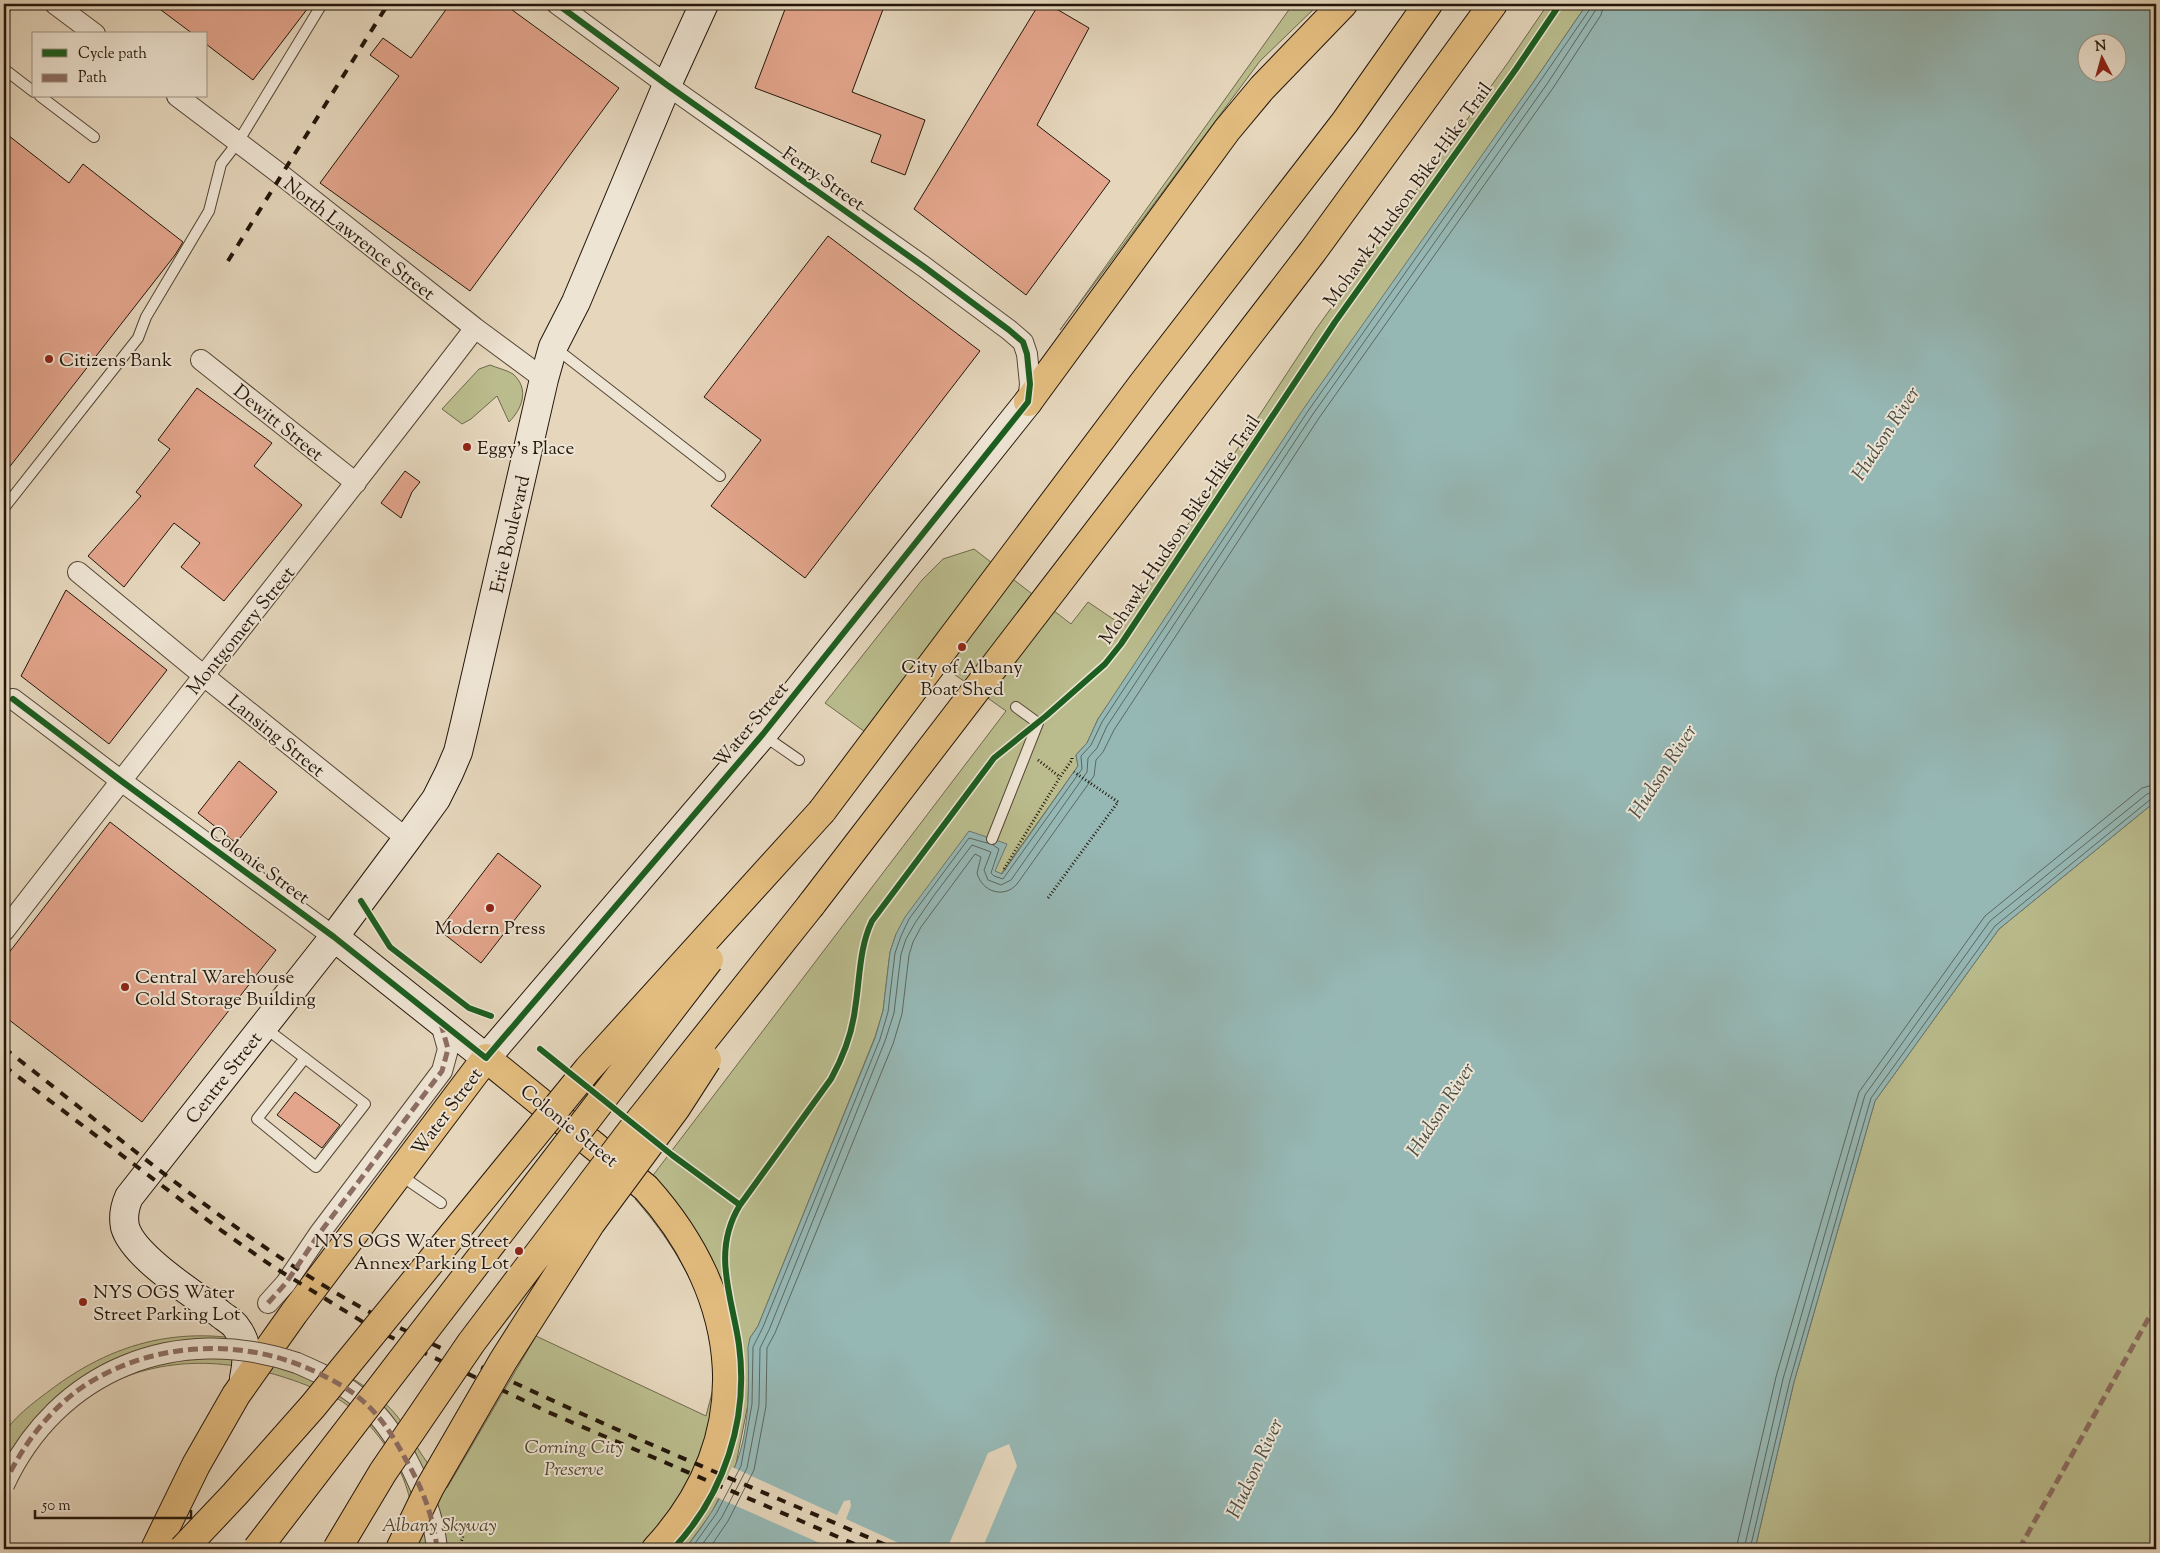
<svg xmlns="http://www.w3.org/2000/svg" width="2160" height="1553" viewBox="0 0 2160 1553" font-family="'Sorts Mill Goudy',serif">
<rect width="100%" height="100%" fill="#e5d6bc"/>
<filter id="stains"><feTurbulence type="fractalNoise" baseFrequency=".004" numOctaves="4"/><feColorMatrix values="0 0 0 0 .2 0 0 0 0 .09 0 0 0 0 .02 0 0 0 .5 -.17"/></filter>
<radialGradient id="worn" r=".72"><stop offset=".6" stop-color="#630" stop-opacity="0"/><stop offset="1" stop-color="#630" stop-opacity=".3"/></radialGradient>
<path fill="#babc8d" stroke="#6e694c" d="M1293,4H1319L1260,61L1060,330Z
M1548,4H1587L1098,719L1087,743L1076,755L1078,766L1001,874L995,872L896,934L890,952L883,1011L875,1037L758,1326L750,1338L748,1404L736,1464L712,1512L685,1549H414C415,1546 417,1542 417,1538C418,1528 409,1494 405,1483C394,1453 372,1424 347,1405C336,1396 319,1391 306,1385C239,1359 170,1353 104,1386C60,1408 36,1447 8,1486L4,1496C4,1483 1,1447 4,1436C7,1422 38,1399 49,1391C121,1336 195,1323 281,1348C310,1357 339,1369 364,1386C375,1394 389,1406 397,1416C407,1428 413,1442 422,1455C429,1466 439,1477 447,1488L536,1336L706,1416C708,1407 711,1398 713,1389C722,1322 678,1247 635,1199L1006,711L927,655L868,734L825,703L922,580L943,559L974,549L1071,624L1088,602L1122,625L1316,329L1507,64Z
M490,365C497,368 507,370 513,374C530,389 522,409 509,422L497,396L471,419L462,424L442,409L479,369Z
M2156,801V1549H1755L1794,1382L1875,1101L1999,929Z"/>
<path fill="#96b8b5" stroke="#687771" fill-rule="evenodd" d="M1587,4H1774L1780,6L1793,4H2156V801L1999,929L1875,1101L1794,1382L1755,1549H685C705,1524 724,1495 736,1464C750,1428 749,1385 748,1347L750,1338L758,1326L875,1038L883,1011L890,952L896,934L905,917L969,831L1007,844L995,871L1002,874L1078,766L1076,755L1087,743L1098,719L1304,408L1537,77ZM2088,42H2118V72H2088Z"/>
<path fill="#e5d6bc" d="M1009,1444L1017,1466L982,1549H947L988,1453Z
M732,1467L837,1515L844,1501L850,1500L851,1506L846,1519L912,1549H824V1545L716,1497Z"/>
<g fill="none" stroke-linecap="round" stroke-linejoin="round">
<path stroke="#5c6760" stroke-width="1" d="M993,845L999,849L991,873L994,876L1003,879L1082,769L1081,756L1091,745L1102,722L1308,411L1541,80L1590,9L1591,4
M691,1549L716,1514L741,1466L752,1404L753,1347L763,1327L880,1039L888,1012L895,953L901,936L909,919L969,838L987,843
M699,1549L722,1517L747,1468L759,1405L760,1348L769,1330L885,1041L894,1013L901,954L906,939L915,923L935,894L972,845L991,852L984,870L988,880L1001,885L1011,880L1087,772L1088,758L1097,748L1107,726L1313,414L1547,84L1595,11L1597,4
M709,1549L728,1521L754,1470L766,1406L767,1348L775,1333L893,1044L902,1014L909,955L913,942L921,927L975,854L981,857L977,873C982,892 1004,899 1017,884L1094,776L1096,760L1103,752L1114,730L1319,418L1553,88L1601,15L1604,4
M1736,1549L1776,1377L1859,1092L1985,916L2142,788L2156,784
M1744,1549L1783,1379L1865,1095L1990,921L2147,794L2156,791
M1750,1549L1790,1380L1871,1098L1995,926L2151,799L2156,798"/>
</g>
<path fill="#e3a58c" stroke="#23160a" d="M153,4H311L253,80L206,44V34H193Z
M450,4H504L619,88L470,291L320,183L399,76L370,55L383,38L411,58Z
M787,4H885L852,92L925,120L905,175L871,162L881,135L755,88Z
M1039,4H1048L1089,28L1037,125L1110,181L1026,295L914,209Z
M4,132L69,183L83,164L183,242L175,255L4,474Z
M828,236L980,351L805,578L711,506L761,440L704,397Z
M197,388L272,443L254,466L302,505L224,601L181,567L200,543L174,523L124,587L88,556L141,496L136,492L170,449L158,440Z
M405,471L420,482L412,492L401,518L381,503Z
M66,590L167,670L109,744L21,676Z
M239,761L277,792L236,843L198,813Z
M110,822L276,950L142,1122L4,1016V959Z
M498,853L541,886L481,963L439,930Z
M295,1092L340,1125L322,1148L277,1115Z"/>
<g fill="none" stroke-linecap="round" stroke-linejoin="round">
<g stroke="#544636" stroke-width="12">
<path id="lane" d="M4,10L8,4
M4,69L34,92
M40,96L94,137
M554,347L720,476
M4,508L138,338L146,317L209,211L221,164L238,142L322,4
M763,735L799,760
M992,839L1038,723L1016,707
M264,1027L365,1104L316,1167L257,1119L305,1058
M400,1175L441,1203"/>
</g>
<g stroke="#544636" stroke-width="22">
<path id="street" d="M55,4L95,34
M557,4L667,85L923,266L1009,330L1023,342L1027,354L1030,384L1028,402
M177,96L280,174L475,328L544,379
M201,360L356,483
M78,572L204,676L407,839
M13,699L120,780L334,937
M4,931C160,729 320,531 475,328
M268,1303L286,1283L319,1234L442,1071L448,1049L441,1024
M297,1363C320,1373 344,1384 363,1401C399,1431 433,1503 437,1549"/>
</g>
<g stroke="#23160a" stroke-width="30">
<path id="secondary" d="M334,937L486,1058L763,734L1028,402
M244,1378C248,1361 248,1342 236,1327C232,1321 223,1317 218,1312C193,1294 133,1256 125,1227C123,1217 125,1206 129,1197L334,937L407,839L436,799L449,773L458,752L465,723L544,379L553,347L576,302L667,85L704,4"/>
</g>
<g stroke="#23160a" stroke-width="30">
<path id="primary" d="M155,1549L196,1465L236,1395L294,1313L486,1058L646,1188C744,1297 760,1437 656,1549"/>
</g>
<g stroke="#23160a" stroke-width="30">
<path id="highway" d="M1028,402L1227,130L1262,88L1343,4
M822,811L1144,382L1345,122L1428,4
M811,905L1313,251L1493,4"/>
</g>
<path stroke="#23160a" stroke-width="3" stroke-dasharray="1 2.5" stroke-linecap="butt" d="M1038,760L1060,777
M1004,869L1060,777L1072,760V756
M1048,898L1118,802L1074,772
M453,1518L463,1536L459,1549"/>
<use href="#lane" stroke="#eee4d3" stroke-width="10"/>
<use href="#street" stroke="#eee4d3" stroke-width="20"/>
<use href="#secondary" stroke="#eee4d3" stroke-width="28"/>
<use href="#primary" stroke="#e2bb7e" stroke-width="28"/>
<use href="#highway" stroke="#e2bb7e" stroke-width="28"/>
<path stroke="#23160a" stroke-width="4" stroke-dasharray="9 9" stroke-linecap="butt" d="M228,261L388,4
M4,1048C112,1132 218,1222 336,1293C388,1324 443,1349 498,1375C628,1437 762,1491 895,1549
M4,1066L222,1231L272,1266L376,1330L548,1412L866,1549"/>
<g stroke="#544636" stroke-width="22" stroke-linecap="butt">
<path id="street-bridge" d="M4,1485C57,1370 177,1322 297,1363"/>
</g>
<g stroke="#23160a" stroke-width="30" stroke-linecap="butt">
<path id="highway-bridge" d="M183,1549L235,1494L313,1406L588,1069L822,811
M257,1549L709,960
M337,1549L383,1472L471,1343L632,1130L811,905
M400,1549L430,1487L503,1361L591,1223L676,1108L707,1060"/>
</g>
<use href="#street-bridge" stroke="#eee4d3" stroke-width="20"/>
<use href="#highway-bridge" stroke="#e2bb7e" stroke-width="28"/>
<path stroke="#8d6e63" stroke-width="5" stroke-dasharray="10 5" stroke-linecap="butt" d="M268,1303L286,1283L319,1234L442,1071L448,1049L441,1024
M4,1485C21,1448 47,1412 81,1388C153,1339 250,1336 326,1377C340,1384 353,1392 364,1402C382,1418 395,1439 406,1460C422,1487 434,1518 437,1549
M2019,1549L2156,1305"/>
<g stroke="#eee4d3" stroke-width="9">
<path id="cycleway" d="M13,699L120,780L334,937L486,1058L763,734L1028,402L1030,384L1027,354L1023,342L1009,330L923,266L667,85L557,4
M361,901L390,947L469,1008L491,1016
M540,1049L672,1155L740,1205
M673,1549C724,1495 749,1419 739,1345C732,1296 711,1252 740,1205L831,1079C843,1057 852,1034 855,1009C860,979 859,948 872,921L994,758L1046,716L1105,664L1121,644L1335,322L1516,69L1560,4"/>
</g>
<use href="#cycleway" stroke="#1b5e20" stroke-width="6"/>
</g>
<g fill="#8f2418" stroke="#eee4d3" stroke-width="2">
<circle cx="49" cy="359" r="5"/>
<circle cx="467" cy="447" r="5"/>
<circle cx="962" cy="647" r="5"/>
<circle cx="490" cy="908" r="5"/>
<circle cx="125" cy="987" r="5"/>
<circle cx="519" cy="1251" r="5"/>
<circle cx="83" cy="1302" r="5"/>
</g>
<g text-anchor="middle" stroke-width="4" stroke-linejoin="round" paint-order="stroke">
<g font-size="19" fill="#23160a" stroke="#eee4d3">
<text transform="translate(824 178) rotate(35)" y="7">Ferry Street</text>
<text transform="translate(1407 194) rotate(-54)" y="7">Mohawk-Hudson Bike-Hike Trail</text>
<text transform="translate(360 238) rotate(38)" y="7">North Lawrence Street</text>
<text transform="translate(279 422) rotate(39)" y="7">Dewitt Street</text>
<text transform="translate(1179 529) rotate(-56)" y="7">Mohawk-Hudson Bike-Hike Trail</text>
<text transform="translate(509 534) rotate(-77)" y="7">Erie Boulevard</text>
<text transform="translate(240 630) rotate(-51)" y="7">Montgomery Street</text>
<text transform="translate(750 724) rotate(-50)" y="7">Water Street</text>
<text transform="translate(277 735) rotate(39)" y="7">Lansing Street</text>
<text transform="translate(260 864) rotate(36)" y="7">Colonie Street</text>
<text transform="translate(223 1077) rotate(-52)" y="7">Centre Street</text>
<text transform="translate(446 1111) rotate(-53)" y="7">Water Street</text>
<text transform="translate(570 1125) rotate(39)" y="7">Colonie Street</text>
</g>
<g font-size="19" fill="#23160a" stroke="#eee4d3" text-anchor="start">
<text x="59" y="366">Citizens Bank</text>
<text x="477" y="454">Eggy's Place</text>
<text x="962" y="673" text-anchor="middle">City of Albany<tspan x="962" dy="22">Boat Shed</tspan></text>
<text x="490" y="934" text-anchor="middle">Modern Press</text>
<text x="135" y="983">Central Warehouse<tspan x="135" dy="22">Cold Storage Building</tspan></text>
<text x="509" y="1247" text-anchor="end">NYS OGS Water Street<tspan x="509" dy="22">Annex Parking Lot</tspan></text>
<text x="93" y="1298">NYS OGS Water<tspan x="93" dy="22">Street Parking Lot</tspan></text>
</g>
<g font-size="19" font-style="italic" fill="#504831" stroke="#eee4d3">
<text x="574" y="1453">Corning City<tspan x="574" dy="22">Preserve</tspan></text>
<text x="439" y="1531">Albany Skyway</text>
</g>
<g font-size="20" font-style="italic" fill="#4b4f46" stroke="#eee4d3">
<text transform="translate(1885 433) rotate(-57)" y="7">Hudson River</text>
<text transform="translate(1662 771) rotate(-57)" y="7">Hudson River</text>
<text transform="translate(1440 1109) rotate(-57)" y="7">Hudson River</text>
<text transform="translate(1254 1468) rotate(-65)" y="7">Hudson River</text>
</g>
</g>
<rect width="2160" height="1553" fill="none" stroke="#e5d6bc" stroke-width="20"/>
<rect x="5" y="5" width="2150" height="1543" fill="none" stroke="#23160a" stroke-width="2.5"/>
<rect x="10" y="10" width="2140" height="1533" fill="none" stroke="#23160a"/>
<rect x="32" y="32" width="175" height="65" fill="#eee4d3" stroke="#9d9283"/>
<rect x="42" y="49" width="25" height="8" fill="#1b5e20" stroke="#9d9283"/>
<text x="78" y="58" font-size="15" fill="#23160a">Cycle path</text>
<rect x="42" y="74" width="25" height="8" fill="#8d6e63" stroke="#9d9283"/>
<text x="78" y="82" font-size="15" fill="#23160a">Path</text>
<g transform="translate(2102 58) rotate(354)"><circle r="24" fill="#eee4d3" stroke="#9d9283"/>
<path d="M0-4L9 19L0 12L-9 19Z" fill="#8f2418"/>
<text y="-8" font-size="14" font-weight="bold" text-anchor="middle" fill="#23160a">N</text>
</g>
<path d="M35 1510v8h156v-8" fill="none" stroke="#23160a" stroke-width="2.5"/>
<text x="42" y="1510" font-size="15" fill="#23160a" stroke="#eee4d3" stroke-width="4" paint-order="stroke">50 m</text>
<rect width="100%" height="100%" filter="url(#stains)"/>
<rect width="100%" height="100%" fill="url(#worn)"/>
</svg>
